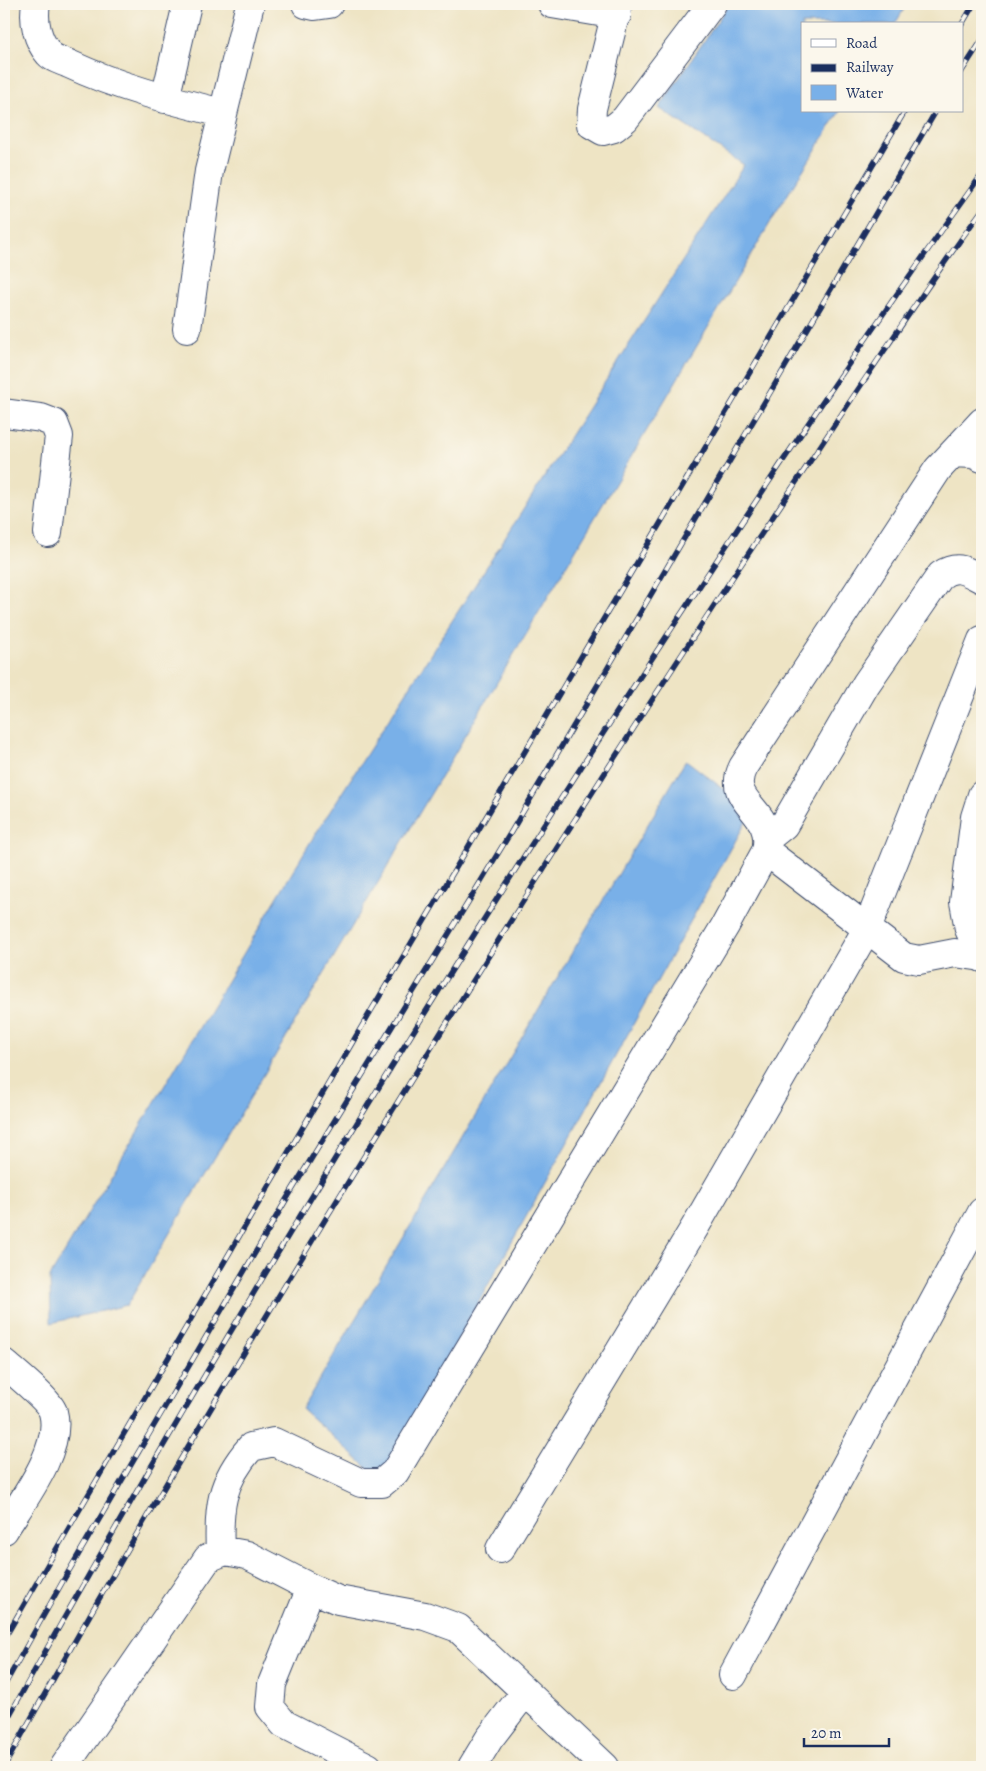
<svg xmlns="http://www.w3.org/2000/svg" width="986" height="1771" viewBox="0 0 986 1771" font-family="Alegreya,serif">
<rect width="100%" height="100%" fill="#fbf7ec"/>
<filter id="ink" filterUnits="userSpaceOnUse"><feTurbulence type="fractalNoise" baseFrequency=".02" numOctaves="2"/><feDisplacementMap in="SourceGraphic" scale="10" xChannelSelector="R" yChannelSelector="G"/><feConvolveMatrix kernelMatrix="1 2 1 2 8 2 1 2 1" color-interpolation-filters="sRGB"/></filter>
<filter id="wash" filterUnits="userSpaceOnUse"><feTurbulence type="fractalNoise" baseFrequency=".0096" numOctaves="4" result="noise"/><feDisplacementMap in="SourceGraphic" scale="20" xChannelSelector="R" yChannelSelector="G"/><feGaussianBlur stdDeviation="1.12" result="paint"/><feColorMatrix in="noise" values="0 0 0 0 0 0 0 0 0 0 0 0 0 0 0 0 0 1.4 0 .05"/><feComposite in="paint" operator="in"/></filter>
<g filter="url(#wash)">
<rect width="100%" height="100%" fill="#eee4c4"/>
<path fill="#79b0e8" stroke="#4a70a3" d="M729,4H907L895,24H802V111H840L773,218L127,1305L51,1323L50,1277L311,841L744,165L659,108Z
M686,760L752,811L380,1479L302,1409Z"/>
</g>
<g filter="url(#ink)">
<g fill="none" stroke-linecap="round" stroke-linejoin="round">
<g stroke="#3b4a6d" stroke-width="30">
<path id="minor" d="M36,4C33,21 37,40 49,54C53,59 63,61 69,64C118,87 170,100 222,113
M306,4L315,6L329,4
M552,4L617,15
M618,4L592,109L591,124L603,131L614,128L625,119L712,4
M165,99L187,4
M187,329L209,171L250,4
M4,413L41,418L54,423L59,436L48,533
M953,453L982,422
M982,795L975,817L964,902L969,929L982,958
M769,837L784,825L866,684L941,575C958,564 966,571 982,579
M766,851L904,957L919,960L955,953L982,957
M4,1363C15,1373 49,1400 53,1412C63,1449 22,1501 4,1530
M500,1549L695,1227L867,929L982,640
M220,1553C218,1509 220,1482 251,1447L274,1442L361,1483H382L395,1472L725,926L766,851C776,809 724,804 743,767L938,469L953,453L973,454L982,458
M311,1588L272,1684L270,1707L284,1724L368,1767
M733,1675L982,1212
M64,1767L208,1558L225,1551L247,1555L311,1588L338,1600L425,1616L458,1628L605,1767
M472,1767L489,1739L525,1692"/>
</g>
<use href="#minor" stroke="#fff" stroke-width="28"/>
<g stroke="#1b2f5e" stroke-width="5.5">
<path id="rail" d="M962,24L974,4
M962,71L982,40
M4,1639L362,1026L905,111
M4,1686L63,1581L286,1200L511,832L936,111
M4,1725C200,1373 410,1029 630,692C744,518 860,343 982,174
M4,1767C152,1500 311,1240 473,981C581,808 691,638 805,469C863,382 921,294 982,210"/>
</g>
<use href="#rail" stroke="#fbf7ec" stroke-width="4" stroke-dasharray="11" stroke-linecap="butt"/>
</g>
</g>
<rect width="986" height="1771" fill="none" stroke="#fbf7ec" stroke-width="20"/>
<rect x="801" y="22" width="162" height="90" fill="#fbf7ec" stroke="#a1a7b3"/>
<rect x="811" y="39" width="25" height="8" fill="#ffffff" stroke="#a1a7b3"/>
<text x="846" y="48" font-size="15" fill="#1b2f5e">Road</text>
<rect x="811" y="64" width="25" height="8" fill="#1b2f5e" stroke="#a1a7b3"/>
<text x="846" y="72" font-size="15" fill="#1b2f5e">Railway</text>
<rect x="811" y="85" width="25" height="15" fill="#79b0e8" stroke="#a1a7b3"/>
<text x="846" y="98" font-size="15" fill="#1b2f5e">Water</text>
<path d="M804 1738v8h85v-8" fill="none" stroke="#1b2f5e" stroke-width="2.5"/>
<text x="811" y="1738" font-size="15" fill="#1b2f5e" stroke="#fbf7ec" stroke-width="4" paint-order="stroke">20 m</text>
</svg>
